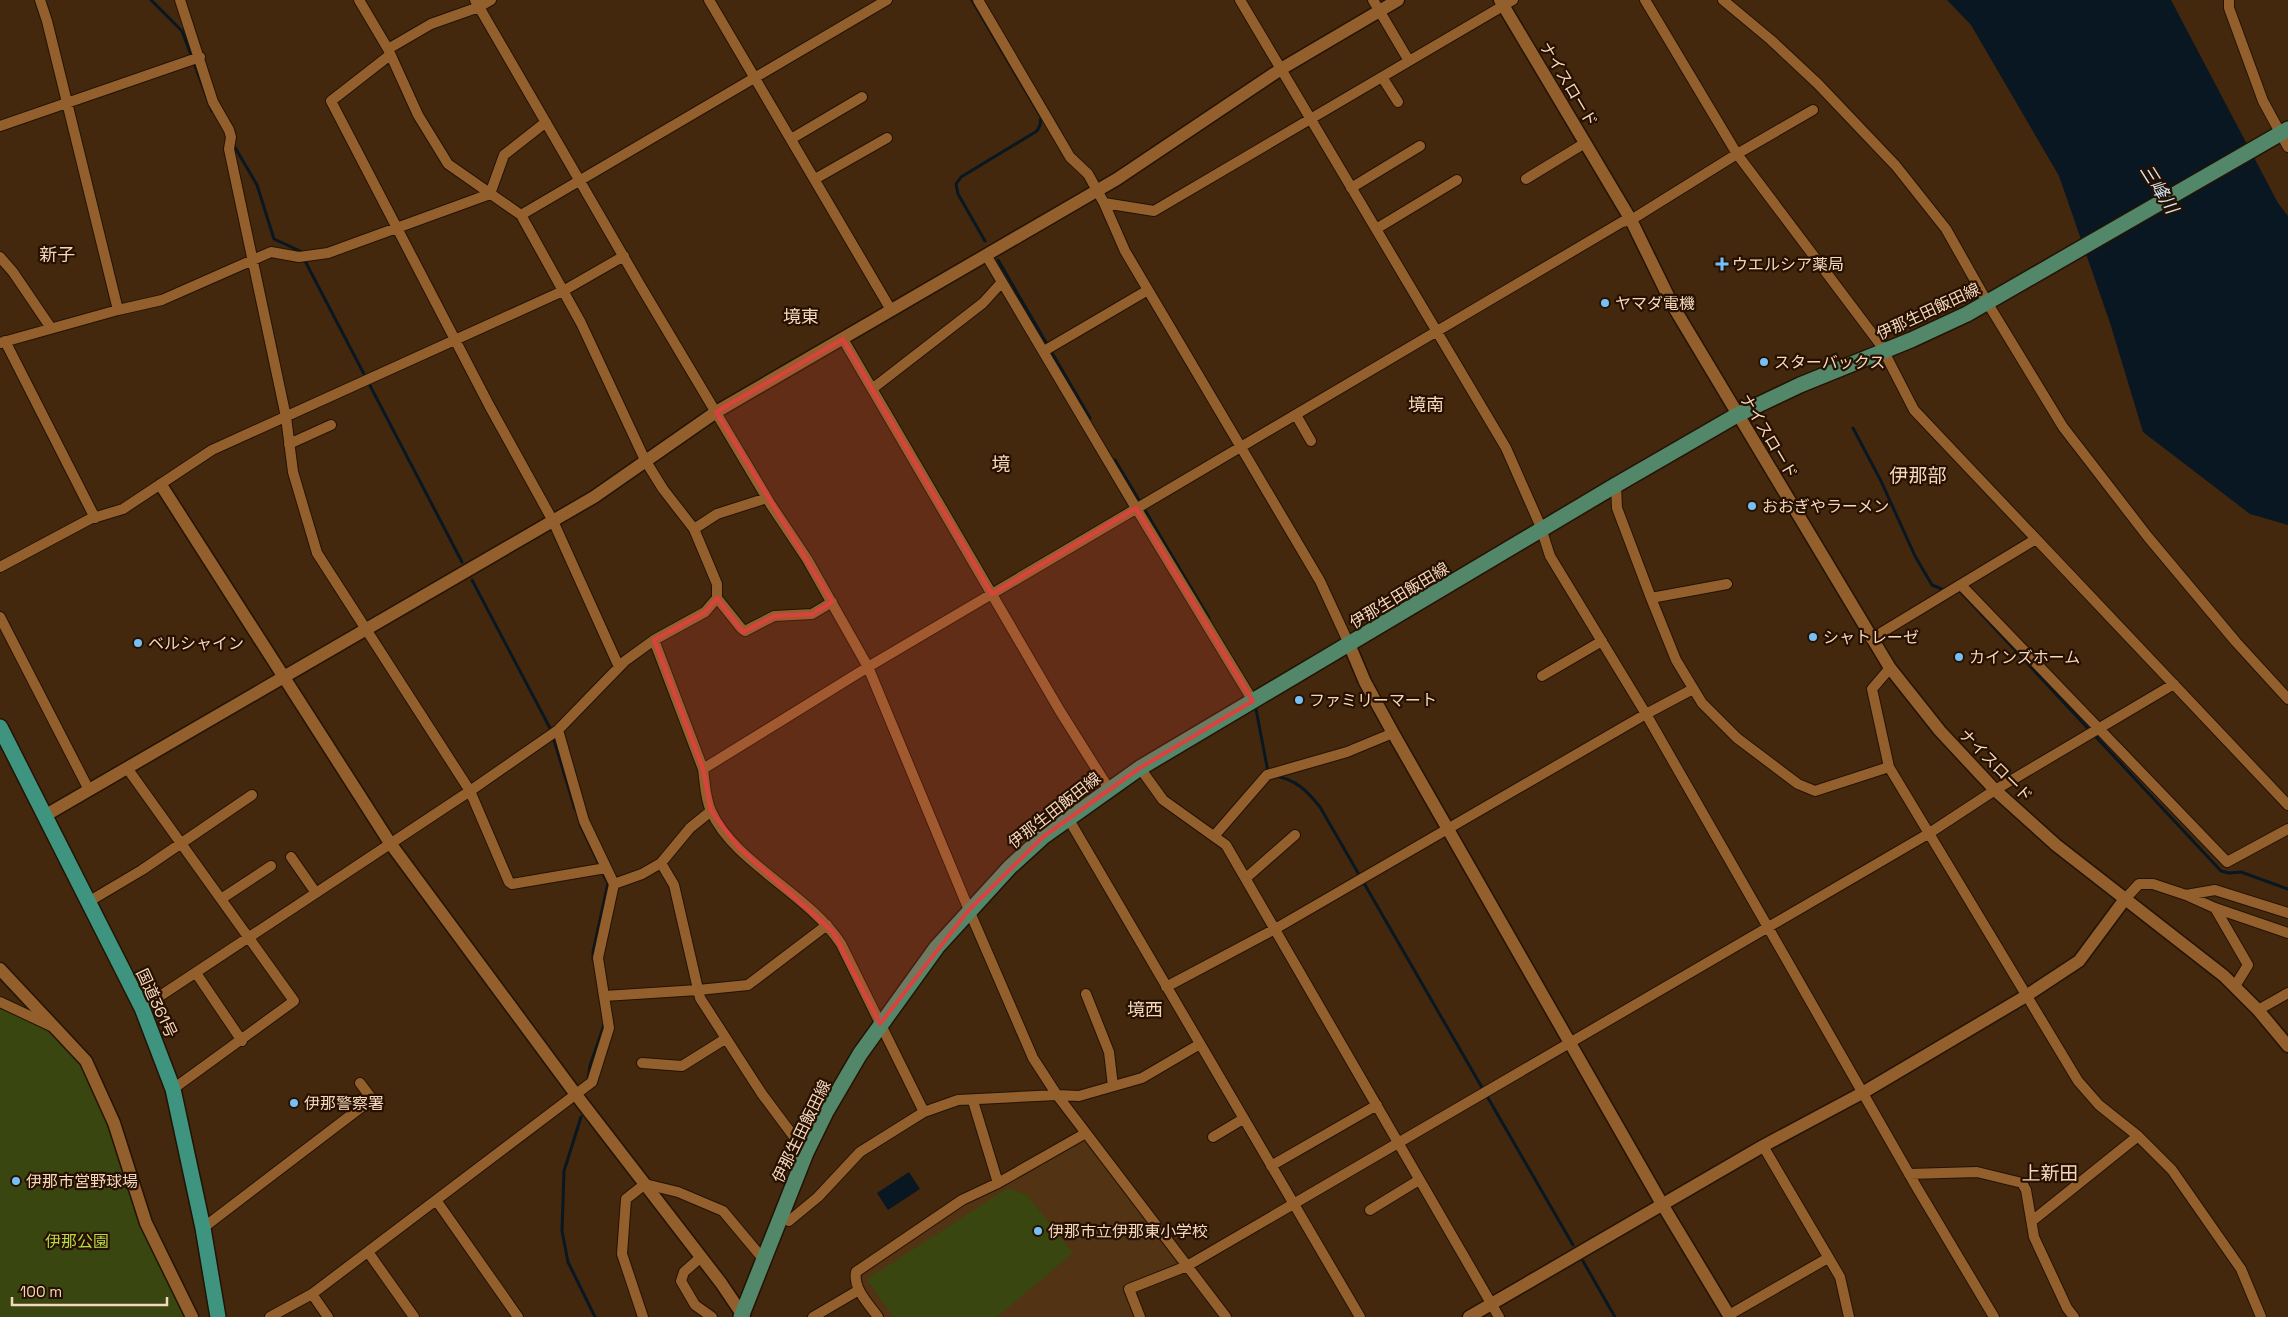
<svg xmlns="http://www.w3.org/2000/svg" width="2288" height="1317" viewBox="0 0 2288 1317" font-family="'Space Grotesk','Noto Sans JP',sans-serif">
<rect width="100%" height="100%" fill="#43280d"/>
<path fill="#523314" d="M1084,1138L1175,1258L1176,1265L1124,1289L1136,1317H884L859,1282L860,1272L962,1204Z"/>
<path fill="#3a460f" d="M0,996L60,1022L90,1057L119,1118L151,1222L196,1317H0Z
M1008,1188L1027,1195L1073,1253L997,1317H893L867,1279Z"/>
<path fill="#091722" d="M1947,0H2171L2278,203L2288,216V525L2250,514L2143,432L2110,323L2059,176L1971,25Z
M909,1172L920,1189L888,1210L877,1193Z"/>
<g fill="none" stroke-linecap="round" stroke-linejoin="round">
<path stroke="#091722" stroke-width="3" d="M151,0L182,31L212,111
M972,0L1041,117L1040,125L1037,131L961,177L956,184L958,194L985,241
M233,144L257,185L274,239L300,251L301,254
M304,259L462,562
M998,260L1090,418
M1853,428L1881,481L1915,556L1932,585L1944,590
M1115,460L1209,618
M472,580L551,730L575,809
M1956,590L1960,591L2221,871L2229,873L2241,872L2288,889
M1256,709L1268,772
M1275,776C1296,779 1308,792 1320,807L1573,1245
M580,824L600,866
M593,960V952L608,883L602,872
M588,1079L590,1066L604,1025
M581,1117L564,1171L562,1231L568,1262L595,1317
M1583,1261L1615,1317"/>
<g stroke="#231304" stroke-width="12">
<path id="minor" d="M40,0L47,21L118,310
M180,0L213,102L229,130L231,137L229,149L286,417L293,472L317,553L470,791L509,882L512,884L606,868
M359,0L388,49L418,115L448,164L521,215L581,323L645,460L663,489L694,529L717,584V598
M475,0L640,285L771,505L807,559L868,667L969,910L1033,1058L1057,1095L1226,1317
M709,0L891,310
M978,0L1070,157L1088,174L1104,203L1154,211L1513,0
M1240,0L1506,448L1540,525L1550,556L1646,714L1916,1186L1994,1317
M1373,0L1409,61
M1645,0L1737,154L1880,344L1914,410L2288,805
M1723,0L1771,40L1818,84L1896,166L1946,229L1990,307L2063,427L2148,537L2236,642L2288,699
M2229,0V8L2263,101L2288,147
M388,49L431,24L479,7L491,0
M390,55L331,101L490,407L553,521L619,667
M1382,77L1398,102
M0,126L200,57
M791,139L862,97
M815,179L887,138
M1526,179L1585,143
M1351,188L1420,146
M490,194L504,155L546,122
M1104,203L1125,251L1320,581L1349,644
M521,215L887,0
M1376,229L1457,180
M986,255L1136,508L1253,701
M0,257L13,272L51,328
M843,339L1060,711L1109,789
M5,341L95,518
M0,343L118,310L162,300L271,252L299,257L328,253L490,194
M1044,351L1148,290
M872,389L983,303L1002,282
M1296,415L1311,441
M289,444L331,425
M1616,485L1617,508L1651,598L1676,660L1702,703L1737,738L1798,784L1815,791L1889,767
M694,529L717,514L767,498
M0,567L90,519L123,509L212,450L563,291L624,256
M1961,585L2227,862L2288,829
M1651,598L1727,584
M0,617L89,790
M1871,639L2036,539
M654,640L703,769
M1890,668L1872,689L1889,767L2078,1081L2099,1105L2138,1136L2172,1170L2241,1269L2261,1317
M1542,676L1602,641
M127,768L294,1001L173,1089
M1140,768L1163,800L1226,845L1499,1317
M1068,818L1360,1317
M1215,835L1267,775L1347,752L1393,733
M291,857L316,893
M661,863L674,885L700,998L762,1094L806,1153
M1246,878L1295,835
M614,884L642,874L661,863L690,828L711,811
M2186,895L2215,908L2288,933
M221,899L271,866
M2125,899L2139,884H2153L2186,895L2215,890L2288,913
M88,902L142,870L252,795
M2215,908L2248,965L2235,986
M196,973L242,1041
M1166,987L1275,929L1646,714L1693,689
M1086,994L1109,1052L1113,1086
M604,996L698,990L748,985L827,925
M0,1002L51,1026
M142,1008L470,791L558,730L625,661L654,640L705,612L717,598L741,628L745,631L774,616L812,614L832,602
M2258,1010L2288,993
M642,1063L682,1066L725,1039
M973,1101L998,1183
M924,1112L841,944C808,893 734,863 711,811C705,798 705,783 703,769L868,667L1622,222L1631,220L1737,154L1813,110
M1213,1137L1243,1119
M1763,1146L1840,1277L1849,1317
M1271,1166L1377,1105
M1909,1174L1977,1172L2022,1183L2026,1190L2034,1237L2067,1308L2074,1317
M436,1200L518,1317
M1370,1210L1419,1180
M781,1216L789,1221L818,1197L860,1152L924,1112L958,1100L1057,1095L1079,1096L1142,1078L1200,1044
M2032,1221L2138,1136
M203,1228L372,1099L360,1083
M368,1252L414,1317
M701,1257L684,1272L681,1281L695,1305L712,1317
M312,1294L328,1317
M1729,1315L1828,1258
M270,1317L312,1294L592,1082L609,1028L598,958L614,884L584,821L558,730
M643,1317L622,1254L626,1199L645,1184L678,1192L723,1211L764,1260
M813,1317L859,1290
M878,1317C869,1304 853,1289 856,1272L962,1200L998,1183L1086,1133
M1140,1317L1129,1289L1187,1266L1928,834L1995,790L2174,684"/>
</g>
<g stroke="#231304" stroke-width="15">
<path id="tertiary" d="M1500,0L1631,220L1673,306L1890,668L1940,731L1995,790L2056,845L2224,976L2258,1010L2288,1046
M161,485L390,843L577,1096L721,1283L744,1317
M1349,644L1365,682L1393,733L1662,1204L1730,1317
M46,815L594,497L716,412L1117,179L1281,69L1398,0
M0,969L86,1061L114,1123L146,1223L192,1317
M1469,1317L1763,1146L1864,1092L2026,996L2079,961L2125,899"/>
</g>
<g stroke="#231304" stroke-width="18">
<path id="primary" d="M741,1317L806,1153L826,1112L860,1054L937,947L1010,867L1043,837L1140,768L1616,485L1737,415L1800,385L1911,340L1967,314L2288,129"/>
</g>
<g stroke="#231304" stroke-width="18">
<path id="trunk" d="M0,727L142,1008L173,1089L203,1228L218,1317"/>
</g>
<use href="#minor" stroke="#935f2d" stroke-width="10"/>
<use href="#tertiary" stroke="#935f2d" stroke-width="12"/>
<use href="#primary" stroke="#53876a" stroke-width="15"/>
<use href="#trunk" stroke="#3e947e" stroke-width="15"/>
</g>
<path fill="#db423e" fill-opacity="0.2" stroke="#db423e" stroke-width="4" stroke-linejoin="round" d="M843,339L992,594L1136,508L1253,701L1140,768L1043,837L969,910L880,1024L833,932L739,848L711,811L703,769L654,640L705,612L717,598L743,632L774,616L812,614L832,602L716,412Z"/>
<g fill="#76c0f7" stroke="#261100" stroke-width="2">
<path d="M1719.5 256.5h5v5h5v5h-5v5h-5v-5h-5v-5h5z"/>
<circle cx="1605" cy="303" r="5"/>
<circle cx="1764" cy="362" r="5"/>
<circle cx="1752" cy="506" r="5"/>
<circle cx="1813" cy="637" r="5"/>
<circle cx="138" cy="643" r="5"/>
<circle cx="1959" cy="657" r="5"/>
<circle cx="1299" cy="700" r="5"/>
<circle cx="294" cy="1103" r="5"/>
<circle cx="16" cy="1181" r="5"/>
<circle cx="1038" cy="1231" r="5"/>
</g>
<g text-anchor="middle" stroke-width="4.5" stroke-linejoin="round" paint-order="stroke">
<g font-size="16" fill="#f5d7be" stroke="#261100">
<text transform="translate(1569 84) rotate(59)" y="6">ナイスロード</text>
<text transform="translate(1928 311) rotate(-25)" y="6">伊那生田飯田線</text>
<text transform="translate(1769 436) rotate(59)" y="6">ナイスロード</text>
<text transform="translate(1399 595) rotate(-31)" y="6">伊那生田飯田線</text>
<text transform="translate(1996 765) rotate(45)" y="6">ナイスロード</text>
<text transform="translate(1054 810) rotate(-38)" y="6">伊那生田飯田線</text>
<text transform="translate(157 1003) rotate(65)" y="6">国道361号</text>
<text transform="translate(801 1131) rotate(-64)" y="6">伊那生田飯田線</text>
</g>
<g font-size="16" fill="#f5d7be" stroke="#261100" text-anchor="start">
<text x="1732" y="270">ウエルシア薬局</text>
<text x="1615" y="309">ヤマダ電機</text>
<text x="1774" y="368">スターバックス</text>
<text x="1762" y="512">おおぎやラーメン</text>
<text x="1823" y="643">シャトレーゼ</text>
<text x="148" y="649">ベルシャイン</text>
<text x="1969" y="663">カインズホーム</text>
<text x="1309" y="706">ファミリーマート</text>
<text x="304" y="1109">伊那警察署</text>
<text x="26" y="1187">伊那市営野球場</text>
<text x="1048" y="1237">伊那市立伊那東小学校</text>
</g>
<g font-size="16" fill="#b6d945" stroke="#261100">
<text x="77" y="1247">伊那公園</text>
</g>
<g font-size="18" font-style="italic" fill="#cfe6f8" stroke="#261100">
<text transform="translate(2159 189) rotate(58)" y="6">三峰川</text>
</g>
<g font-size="18" fill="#f5d7be" stroke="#261100">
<text x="57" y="261">新子</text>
<text x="801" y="323">境東</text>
<text x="1426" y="411">境南</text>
<text x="1145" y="1016">境西</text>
</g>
<g font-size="19" fill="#f5d7be" stroke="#261100">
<text x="1001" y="471">境</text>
<text x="1918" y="482">伊那部</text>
<text x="2050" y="1180">上新田</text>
</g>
</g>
<path d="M12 1297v8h155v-8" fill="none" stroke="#f5d7be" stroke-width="2.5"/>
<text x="20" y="1297" font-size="15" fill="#f5d7be" stroke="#261100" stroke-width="4" paint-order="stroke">100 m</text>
</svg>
